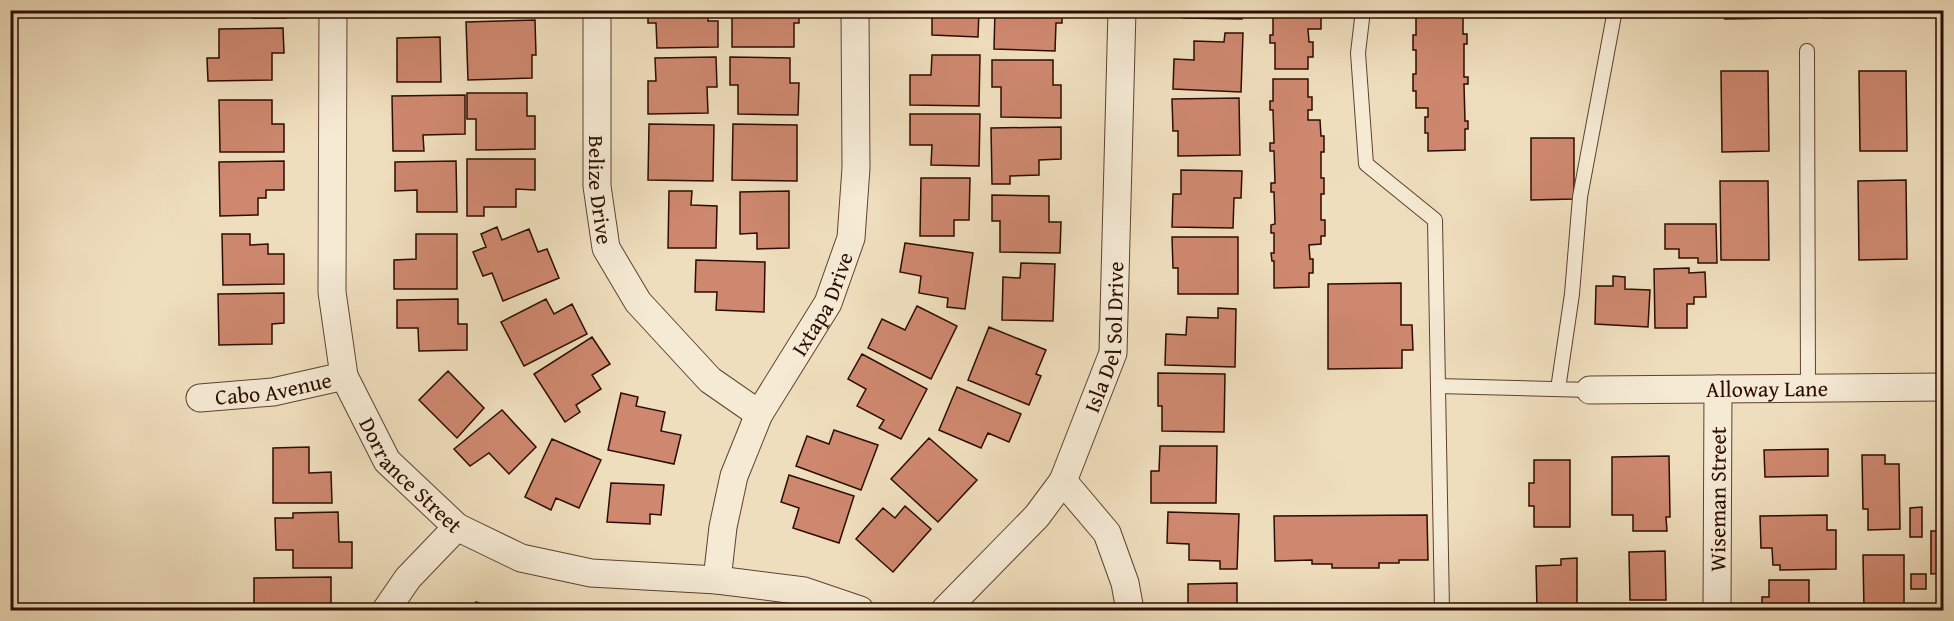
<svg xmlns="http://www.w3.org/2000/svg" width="1954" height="621" viewBox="0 0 1954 621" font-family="'Gentium Book Plus',serif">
<rect width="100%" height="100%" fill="#efdebd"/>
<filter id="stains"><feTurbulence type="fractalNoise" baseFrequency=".00333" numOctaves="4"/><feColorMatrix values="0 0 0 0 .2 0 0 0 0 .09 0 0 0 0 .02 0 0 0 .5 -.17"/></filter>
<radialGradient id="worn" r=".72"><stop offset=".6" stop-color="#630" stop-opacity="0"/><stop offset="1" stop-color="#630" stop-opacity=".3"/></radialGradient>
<path fill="#ce886f" stroke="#2d0d01" stroke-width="1.5" d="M252,10H286V18H252Z
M475,10H535V13L475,12Z
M648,10H708V21H718V47L657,48L656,23H648Z
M732,10H799V23H794V47H732Z
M910,10H979L978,37L932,35V17H910Z
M995,10H1062V23H1056L1055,51L994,49Z
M1183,10H1242V19L1183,18Z
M1270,10H1324V17H1321V29H1308L1309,42H1313V57H1308V69H1275V43H1270V35H1273V16H1270Z
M1416,10H1463V34H1467V44H1464V77H1468V84H1464L1465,121H1468V129H1465V150L1428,151V133H1425V117H1428V108H1416V91H1413V74H1416V50H1413V35H1416Z
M1725,10H1807V18L1725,19Z
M1823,10H1905V17L1823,18Z
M535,20L536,55H532V78L468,80L466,22Z
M283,28L284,53H272V80L208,81L207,58H219V29Z
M1225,33H1243L1241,92L1173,89L1174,59L1194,60V41L1224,42Z
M440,37L441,82H397V38Z
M932,55H980L979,106L910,105V75H931Z
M716,57L717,87H707L708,113L648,114V81H656L655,58Z
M730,57L790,58V83H799L798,115L738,114V85H730Z
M992,60H1053V85H1061V118L1001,117V87H992Z
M1721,71H1768L1769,151L1722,152Z
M1859,71H1906L1907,151H1860Z
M1273,79H1308V97H1312V110H1308V120H1320L1321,136H1324V152H1321V178H1324V194H1321V220H1325V236H1321V244L1309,245L1310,259H1313V273H1309V287L1274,288V261H1272L1271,253H1274V233H1271V225L1275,224L1274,192H1271V183H1275L1274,151H1270V143H1274L1273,110H1270V101H1273Z
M467,93H527V116H535V149L476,150V119H467Z
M465,95V134L423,135L424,151H393L392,96Z
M1239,98L1240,155L1178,156V131H1173L1172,99Z
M219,100H272V124H284V152H220Z
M910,114H980L979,166L931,165L932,145H910Z
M649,124L714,125L713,181L648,180Z
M733,124L797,125V181L732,180Z
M1061,127V159L1039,160V175L1010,176V184H992L991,128Z
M1531,138H1574V199L1531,200Z
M467,159H535V190L516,189V207H484V216H467Z
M284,161V190H266V198H258V215L220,216L219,162Z
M456,161L457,212H417V190L395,191V162Z
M1181,170L1242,171L1241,198H1234L1233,228L1172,227L1173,194H1181Z
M921,178H970L969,220H954V236H920Z
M1906,180L1907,259L1859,260L1858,181Z
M1720,181H1768L1769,260H1721Z
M669,191H692L691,205L717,206L716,248H668Z
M789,191V248L757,249V233L740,234V192Z
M992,195L1049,196V222H1061L1060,253L1000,252V221H992Z
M1944,199V240L1939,232L1937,220L1939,207Z
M1665,224H1716L1717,263H1698V258H1679V249H1665Z
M497,227L502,240L529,229L538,252L547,249L559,278L503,301L492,273L483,276L473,252L486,247L481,234Z
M222,234H250V245L268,244V254H284V284L223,285Z
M416,234H457V289H394V260L416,259Z
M1172,237H1238V294H1178V268H1173Z
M905,243L973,253L965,309L947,307L948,298L919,293L921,276L900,272Z
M696,260L765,262L764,312L716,310L717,292H695Z
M1021,263L1055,264L1053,321L1002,320L1003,277L1020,278Z
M1689,268V273L1705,272L1706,297H1694V304H1687V328H1655L1654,269Z
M1613,276L1625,277V289L1650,290L1648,327L1595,324L1596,286H1613Z
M1401,283V325H1412L1413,350H1402V368L1328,369V284Z
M284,293V323L272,324V344L219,345L218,294Z
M458,299V324H467V350L419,351L418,328H397V300Z
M546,299L554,314L572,304L587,334L524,366L501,322Z
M917,306L957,326L931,379L868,348L882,319L905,330Z
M1218,308L1236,309L1235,367L1165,365L1166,334L1186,335L1187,317L1218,318Z
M989,327L1046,350L1036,374L1041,376L1029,405L968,380Z
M592,337L610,364L592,375L601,389L576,405L580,412L565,422L534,374Z
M862,354L927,389L901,439L879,428L884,420L857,406L866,389L848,379Z
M448,371L484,408L457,438L419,400Z
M1158,373L1225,374L1224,432L1162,431V406H1158Z
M957,387L1021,414L1009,442L988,433L981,448L939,430Z
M621,393L638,397L636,406L665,412L661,431L681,435L674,464L608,450Z
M502,410L536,447L509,474L489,453L470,466L454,449Z
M834,430L878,445L861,490L796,466L807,436L829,444Z
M929,438L977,480L938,522L891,479Z
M552,439L601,460L579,508L556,498L551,510L525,497Z
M1160,446H1217L1216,503H1151V471H1159Z
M309,447V473L331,472L332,503H273V448Z
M1828,449V476L1765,477L1764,450Z
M1862,455H1885V464H1899L1900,529L1868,530V509H1863Z
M1669,456L1670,517H1666L1667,531H1633V515H1612V457Z
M1534,460H1570V527H1534V506H1529V483H1534Z
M789,475L854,496L839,543L793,528L799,508L781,502Z
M611,483L664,485L661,515L650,514V524L607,522Z
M905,506L931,529L893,572L856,539L883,508L895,518Z
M1922,507V537H1910V508Z
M338,512L339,542H352V568H293V550H276L275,518H293V513Z
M1168,512L1239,514L1237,569H1220V561L1189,560V544L1167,543Z
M1427,515L1428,560H1399V563H1379V568H1332V564H1312V560L1275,561L1274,516Z
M1827,515V530H1836V569L1780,570V565H1773L1772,548H1761L1760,516Z
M1931,531H1944V573L1931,574Z
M1665,551L1666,600H1630L1629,552Z
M1863,555H1904V607H1895V610H1864Z
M1577,558V609H1537L1536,566L1561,565V559Z
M1911,574H1926V589H1911Z
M331,577V607H322V610H265V605H254V578Z
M1769,580H1809V610H1762V597H1769Z
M1237,583V610H1188V584Z
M476,602L501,610H473Z"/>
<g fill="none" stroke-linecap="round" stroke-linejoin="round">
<g stroke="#5e4130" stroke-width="16">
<path id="lane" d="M1363,10L1358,53L1366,164L1435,220L1442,610
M1807,51L1808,388
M1438,386L1590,390
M1558,389L1572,294L1580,197L1615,10"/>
</g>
<g stroke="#5e4130" stroke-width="29">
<g id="street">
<path id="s1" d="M333,10L332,292L344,376L387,461L457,527L521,558L591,573L717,580L804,591L860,610"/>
<path id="s2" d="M597,10V186L606,248L638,302L710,380L759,414"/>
<path id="s3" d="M1590,390L1944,387"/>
<path id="s4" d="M200,398L273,392L344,376"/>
<path d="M1063,481L1107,533L1125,583L1130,610"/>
<path id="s5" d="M717,580L723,527L734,476L759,414L828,303L851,238L856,168L855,10"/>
<path d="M386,610L408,578L457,527"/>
<path id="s6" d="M945,610L1037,516L1063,481L1113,353L1122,10"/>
<path id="s7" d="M1717,610L1718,389"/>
</g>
</g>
<use href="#lane" stroke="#f5ead4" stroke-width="14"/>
<use href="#street" stroke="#f5ead4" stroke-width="27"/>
</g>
<g text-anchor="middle" stroke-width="5" stroke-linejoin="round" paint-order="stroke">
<g font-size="22" fill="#2d0d01" stroke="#f5ead4">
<text dy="8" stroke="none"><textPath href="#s2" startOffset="180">Belize Drive</textPath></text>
<text dy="8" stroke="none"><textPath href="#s5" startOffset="300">Ixtapa Drive</textPath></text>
<text dy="8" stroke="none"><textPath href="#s6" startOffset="327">Isla Del Sol Drive</textPath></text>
<text dy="8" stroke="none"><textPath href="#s4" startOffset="74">Cabo Avenue</textPath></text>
<text dy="8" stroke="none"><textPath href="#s3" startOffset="177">Alloway Lane</textPath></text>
<text dy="8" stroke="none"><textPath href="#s1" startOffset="488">Dorrance Street</textPath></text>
<text dy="8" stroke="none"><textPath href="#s7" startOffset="111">Wiseman Street</textPath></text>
</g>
</g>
<rect width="1954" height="621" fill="none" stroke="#efdebd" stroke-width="36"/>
<rect x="12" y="12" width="1930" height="597" fill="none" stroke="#2d0d01" stroke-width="3"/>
<rect x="18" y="18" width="1918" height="585" fill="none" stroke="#2d0d01" stroke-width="1.5"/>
<rect width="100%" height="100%" filter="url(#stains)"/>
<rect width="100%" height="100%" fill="url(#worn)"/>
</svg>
